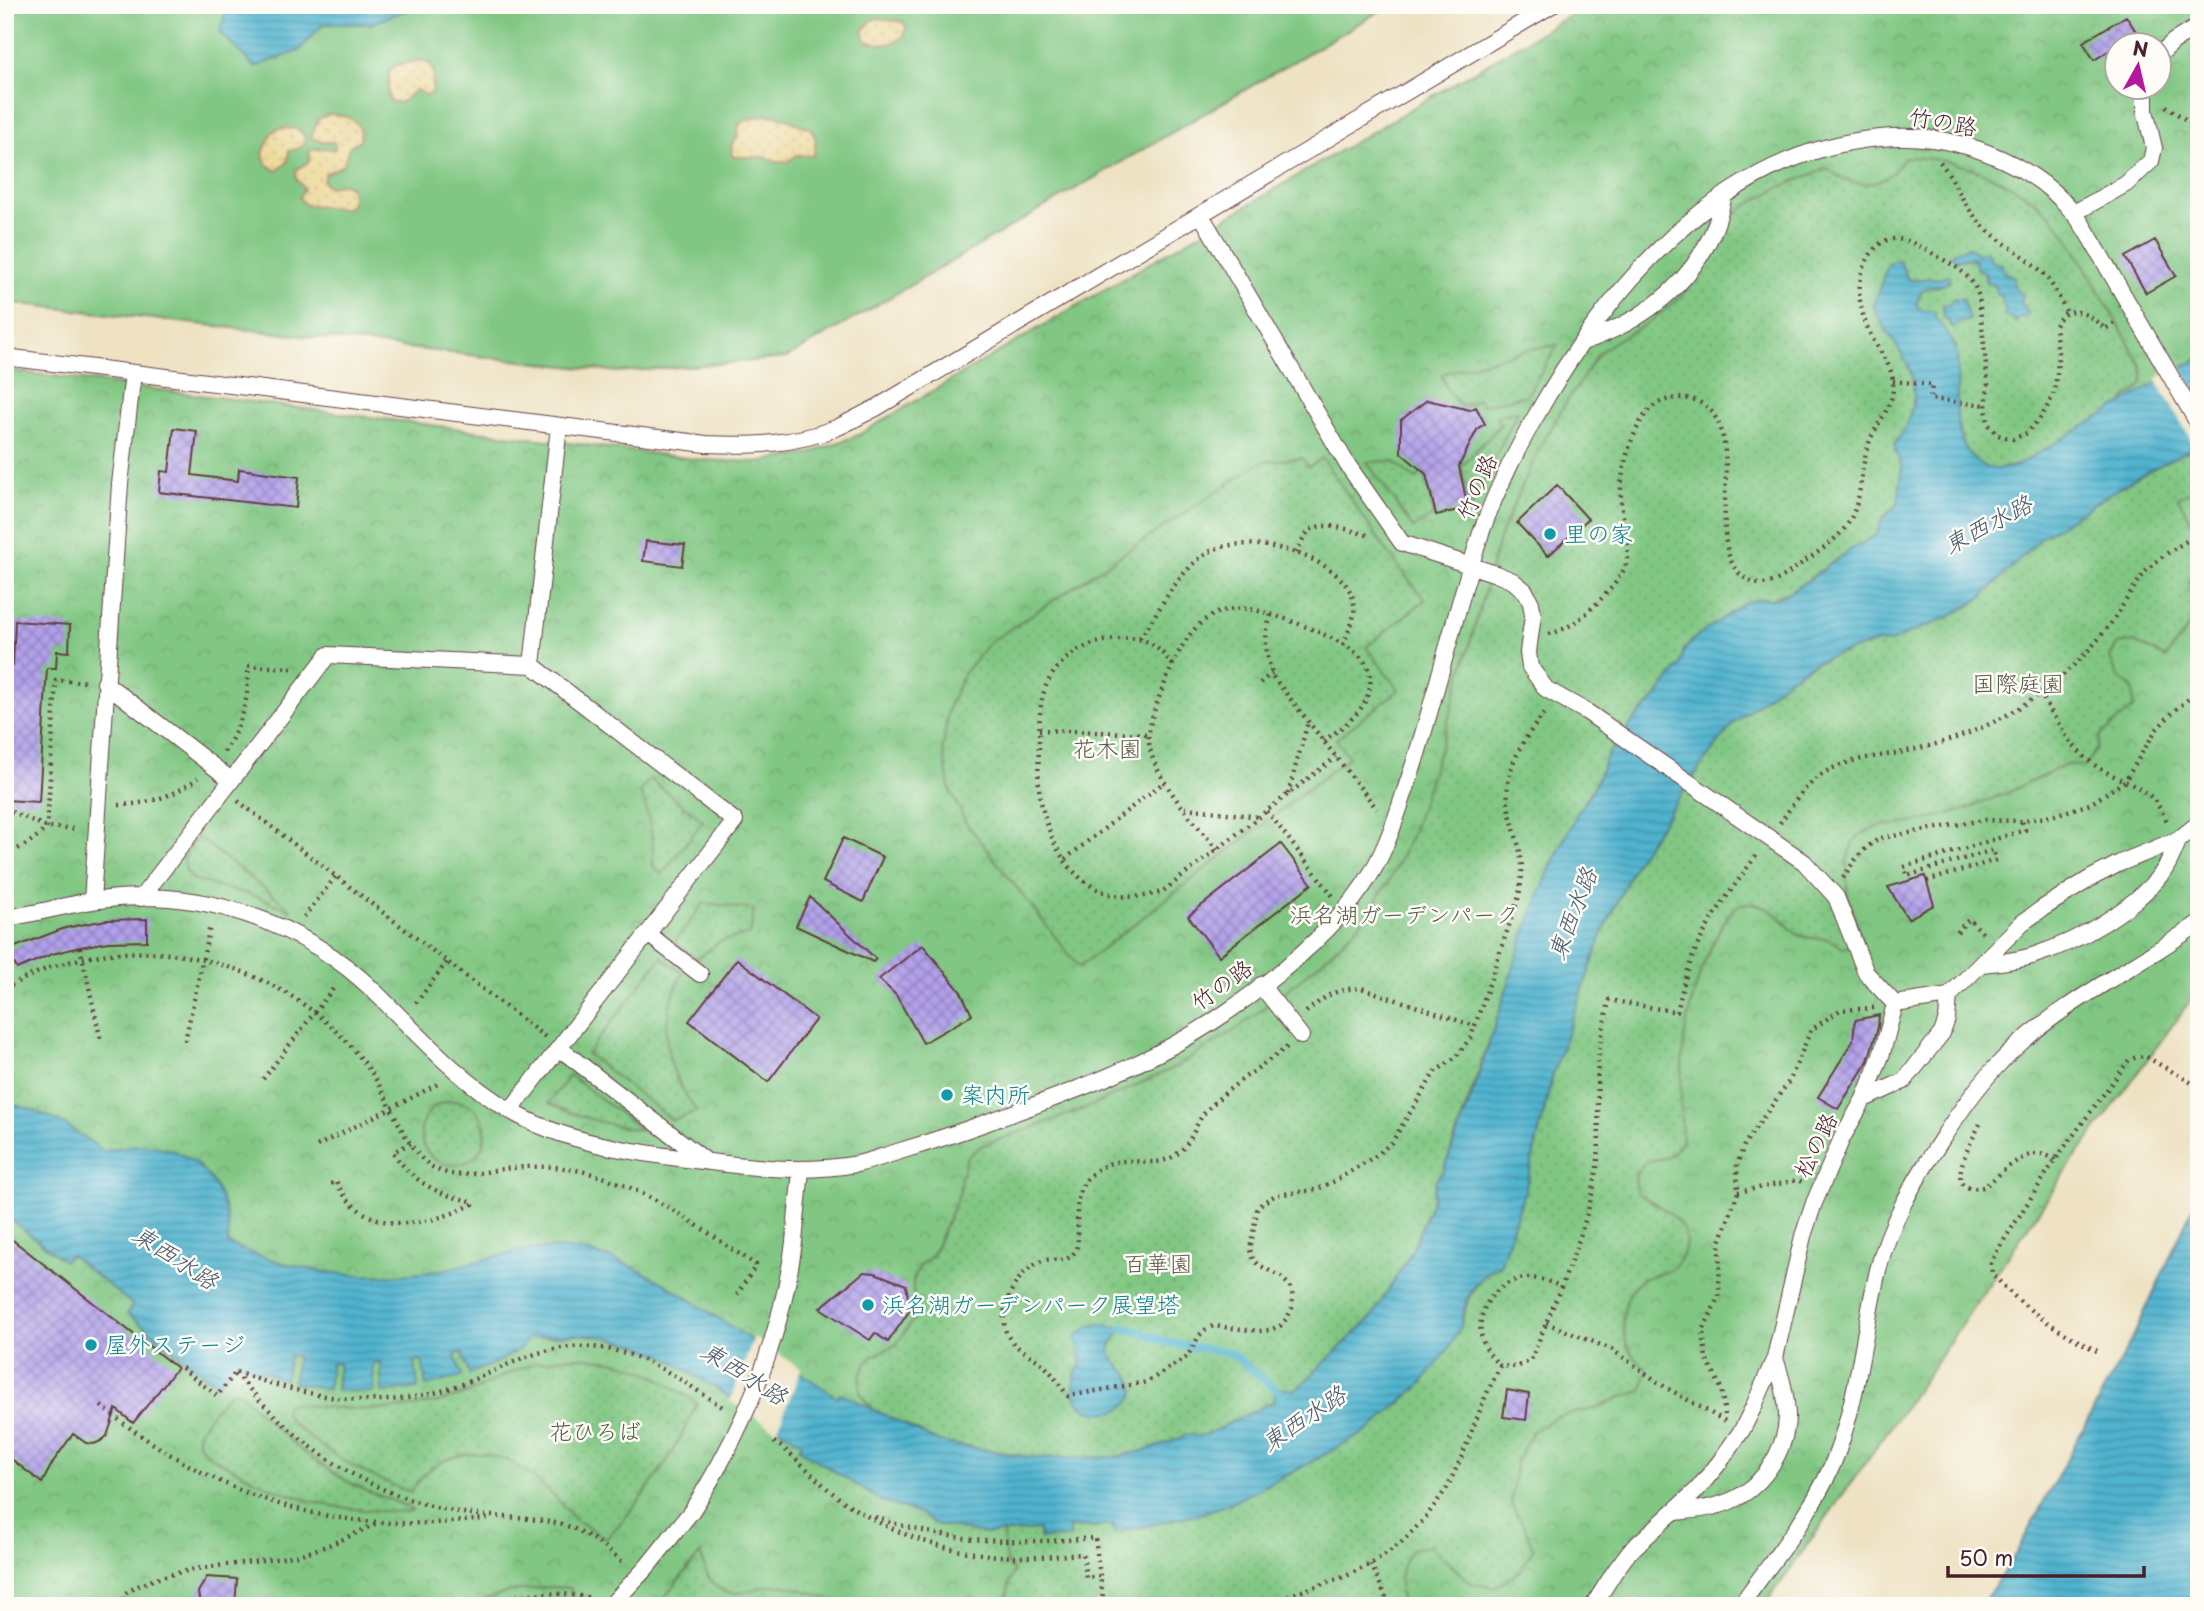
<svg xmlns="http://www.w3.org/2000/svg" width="2204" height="1611" viewBox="0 0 2204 1611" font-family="'Playpen Sans','Klee One',sans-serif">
<defs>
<pattern id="sand-dots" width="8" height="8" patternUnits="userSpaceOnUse" patternTransform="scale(1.75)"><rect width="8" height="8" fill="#eeda9e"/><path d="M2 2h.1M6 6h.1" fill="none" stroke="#cebb88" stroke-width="1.8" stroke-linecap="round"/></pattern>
<pattern id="park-crowns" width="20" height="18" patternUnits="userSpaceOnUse" patternTransform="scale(1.75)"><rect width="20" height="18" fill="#81c783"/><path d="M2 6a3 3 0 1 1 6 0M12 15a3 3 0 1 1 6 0" fill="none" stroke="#71aa71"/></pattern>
<pattern id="garden-dots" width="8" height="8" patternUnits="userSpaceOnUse" patternTransform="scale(1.75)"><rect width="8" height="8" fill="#81c783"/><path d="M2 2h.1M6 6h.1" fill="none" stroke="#71aa71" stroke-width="1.8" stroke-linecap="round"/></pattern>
<pattern id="water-rules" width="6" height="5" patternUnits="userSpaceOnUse" patternTransform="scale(1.75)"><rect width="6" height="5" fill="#50b4cf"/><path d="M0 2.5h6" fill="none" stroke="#4492a8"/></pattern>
<pattern id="building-cross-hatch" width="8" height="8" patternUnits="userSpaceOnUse" patternTransform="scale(1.75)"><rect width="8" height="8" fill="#b1a0ea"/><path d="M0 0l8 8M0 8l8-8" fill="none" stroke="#9282be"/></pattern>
</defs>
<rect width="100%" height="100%" fill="#fdfcf7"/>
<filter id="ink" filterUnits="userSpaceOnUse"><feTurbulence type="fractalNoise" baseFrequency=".0143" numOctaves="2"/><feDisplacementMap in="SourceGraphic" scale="14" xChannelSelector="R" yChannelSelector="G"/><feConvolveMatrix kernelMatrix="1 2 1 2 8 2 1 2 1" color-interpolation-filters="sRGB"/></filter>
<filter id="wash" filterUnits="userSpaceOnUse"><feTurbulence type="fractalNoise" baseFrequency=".00686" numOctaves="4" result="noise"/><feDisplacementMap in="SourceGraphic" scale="28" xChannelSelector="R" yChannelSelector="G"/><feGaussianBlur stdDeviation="1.57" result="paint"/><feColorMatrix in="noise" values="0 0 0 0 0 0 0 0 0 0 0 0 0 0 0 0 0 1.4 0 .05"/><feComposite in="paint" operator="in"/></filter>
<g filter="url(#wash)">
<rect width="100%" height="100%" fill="#eee2c3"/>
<path fill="#81c783" stroke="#667357" stroke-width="2" d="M5,5H1390L786,358L618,372L5,302Z"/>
<path fill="url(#sand-dots)" stroke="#9c7c64" stroke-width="2" d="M877,18L903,22L906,27L904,36C891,47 881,45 866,41L863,31L872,20Z
M421,60L430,64L434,74L432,93L426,95L416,90L400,103L391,102L388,95L389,72L396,65Z
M329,114C346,115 364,119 360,140L350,146L343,165L325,174L323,181L329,187L341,183L351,187L353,196L350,207C337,210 318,206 304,204L299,197L304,188L296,179V169L309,162L310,150L320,148L335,149L334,142H324L311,138L318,119Z
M764,115L779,116L811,129L816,140L814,156L797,155L787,162H777L765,157H733L731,145L737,137L739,125L746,120Z
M281,128L298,129L306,137L301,148L289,151L287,163L277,171L266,164L263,153L272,132Z"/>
<path fill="url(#park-crowns)" stroke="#667357" stroke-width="2" fill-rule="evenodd" d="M1587,5H2199V989L2073,1161L1916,1391L1764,1606H5V370L702,460L755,462L808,454L858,435ZM2116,46H2158V88H2116Z"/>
<path fill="url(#garden-dots)" stroke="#667357" stroke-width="2" d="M1904,157C1958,157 2027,183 2060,227C2072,242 2081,261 2091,277C2108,307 2125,336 2141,365C2147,384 2141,389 2125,398L2124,404L2018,465L1996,470L1986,468L1980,465L1966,451L1962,441L1957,422L1956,347L1935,317L1920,310L1917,305C1921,277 1936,293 1950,280L1941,278L1908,280L1900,262L1876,313L1908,364L1912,377L1914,397L1912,408L1905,428L1895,444V450L1902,467L1899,504L1883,518L1876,535L1847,552L1793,590L1771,599L1762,598L1710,627L1688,645L1683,652L1681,664L1656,698L1634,720L1607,756L1594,787L1578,812L1551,866L1443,1172L1436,1180L1433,1198L1411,1253L1372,1317L1296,1390L1208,1434L1197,1436L1184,1434L1183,1438L1143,1451L1116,1457L1037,1458L939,1442L877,1412L866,1402L860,1392V1378L866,1363L874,1355L896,1345L914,1318L916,1311L913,1291V1281L920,1265L932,1256L959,1194L961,1178L967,1157L981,1146L1089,1107L1178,1066L1238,1028L1287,990L1322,961L1360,924L1389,881L1411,836L1442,742L1501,533L1540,447L1564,406L1599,353L1615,341L1650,322L1680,297L1705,266L1732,217L1744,207L1780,187L1828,168C1854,192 1887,188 1904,157Z
M1558,345L1527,395L1482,405L1479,399L1463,407C1452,397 1444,389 1442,374L1528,349Z
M1518,411L1486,475L1471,510L1461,467L1500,425L1496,416Z
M2194,447L2199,455V486L2178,498L2199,534V570L2189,582L2192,592L2199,600V612L2166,658L2134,642L2117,644L2110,659L2118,676L2133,689L2134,707L2100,736L2097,748L2084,767L2068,764L2009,792L1964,810L1918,822L1880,826L1861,834L1853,842L1847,861V893L1862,941L1843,948C1822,931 1817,943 1799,935C1791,931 1789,926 1784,921C1774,911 1759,902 1746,903C1732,904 1723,923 1718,933C1682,1003 1678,1065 1682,1142L1668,1157L1646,1162L1635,1175L1637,1193C1656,1204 1695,1223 1684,1251C1681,1257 1677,1265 1672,1269C1662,1276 1648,1273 1637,1283C1623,1297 1620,1325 1627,1344C1630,1355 1639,1362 1647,1369L1642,1391L1619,1398L1598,1408L1555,1417L1533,1431L1516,1462L1511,1504L1526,1530L1533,1548L1521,1571L1493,1588L1471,1583L1430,1546L1412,1549C1400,1565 1398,1581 1401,1601L1393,1606H1015L1007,1598L1009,1583L1014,1572L1006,1561L1003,1532L1039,1530V1539L1069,1537V1528L1113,1525L1114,1533L1199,1514L1231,1503L1291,1473L1461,1327C1466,1301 1474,1276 1500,1266L1526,1187L1553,1073L1602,935L1636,861L1703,763L1734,723L1788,679L1808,666L1826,658L1875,643L1890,642L1968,607L1982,597L2036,543L2038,539L2140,475Z
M1302,458L1309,467L1322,458L1389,554L1425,600L1366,647L1399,690L1336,739L1349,757L1079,967L966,823L949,787L943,748L948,709L964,673L989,643L1261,462Z
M1393,461L1415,479L1422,473L1425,475L1434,515L1413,528L1367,462Z
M650,779L703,821L662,874L653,867C654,840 650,816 640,791Z
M198,837L291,909L290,910L258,897L194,880L186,871L184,860L188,850Z
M704,903L754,910L750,934L721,941L696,959L674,942Z
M662,957L683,973C657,1023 662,1067 697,1111L672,1120L587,1054Z
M570,1075L643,1131C610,1125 579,1118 549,1103Z
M421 1133a32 32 0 1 1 64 0a32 32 0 1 1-64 0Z
M571,1357C628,1358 651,1372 697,1403C676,1452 643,1500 606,1539C598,1532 588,1528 579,1522C572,1517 566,1509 560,1502C531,1474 501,1445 457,1456C436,1461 422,1474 411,1492C371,1478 334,1458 302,1431C297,1426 289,1422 286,1416C283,1411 285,1410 286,1405L291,1404C351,1409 396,1416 456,1397C478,1390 497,1378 519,1369C536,1362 553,1359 571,1357Z
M231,1392H238L243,1396C278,1433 316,1466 362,1489C377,1496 399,1501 412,1510L408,1512C370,1511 328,1509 292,1495C270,1488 249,1477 229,1466C219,1461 198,1452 198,1439C197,1427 222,1400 231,1392Z
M701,1553C704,1575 716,1598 743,1592C752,1591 760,1586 769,1586C795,1584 820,1595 843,1606H657Z
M551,1587L570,1588L574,1600L572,1606H468L511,1591Z"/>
<path fill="url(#water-rules)" stroke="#4d6a7d" stroke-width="2" d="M227,5H421L370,24H323L299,51L255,67L220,33Z
M1968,247L1978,254L1986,251L1992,262L2002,264L2003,272L2014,277V288L2023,294L2021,303L2028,311L2027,316L2020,317L2015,323L2012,318L2004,316L2006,309L2002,304L2003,297L1996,294L1995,285L1986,282L1985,272L1977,270L1975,261L1971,259L1955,260L1952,257L1953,253Z
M1896,260L1900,262L1908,280L1941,278L1946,275L1950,276L1947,283C1931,291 1921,280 1917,305L1921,310L1935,312V317C1942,326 1956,343 1957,354C1961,388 1947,430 1973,458C1986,472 2001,471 2018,465L2199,358V445L2140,475L2038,539L2036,543L1982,597L1955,614L1890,642L1875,643L1826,658L1808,666L1788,679L1734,723L1703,763L1636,861L1602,935L1553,1073L1526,1187L1500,1266L1488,1271L1475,1285L1466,1301L1461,1326L1448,1350L1421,1384L1368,1431L1291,1473L1231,1503L1199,1514L1114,1533L1113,1525L1069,1528L1070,1538L1040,1539L1039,1530L983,1534L932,1523L921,1514L885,1503L799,1449L802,1443L666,1357L637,1345L606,1337L575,1334L528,1338C522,1354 485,1367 469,1374L462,1352L455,1355L462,1376L426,1386L422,1360L415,1361L418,1388L382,1392L381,1362L373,1363L374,1392L336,1391L339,1363H331L328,1389L293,1383L297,1357L289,1355L285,1380L236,1362L217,1385L127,1313L133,1305L70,1255L64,1261L5,1215V1103C43,1109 75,1129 104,1152C172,1127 232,1172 228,1244C300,1274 375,1284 451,1268C493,1258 532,1244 576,1250C630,1258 673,1288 718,1318C758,1344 797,1371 837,1397L840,1393L939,1442L1001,1453L1037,1458L1116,1457L1143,1451L1183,1438L1184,1434L1197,1436L1208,1434L1274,1401L1275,1388L1296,1390L1372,1317L1411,1253L1433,1198L1436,1180L1443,1172L1473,1093L1524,935L1551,866L1578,812L1594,787L1607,756L1634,720L1656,698L1681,664L1683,652L1695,638L1744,603L1762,598L1771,599L1785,595L1812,578L1847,552L1876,535L1883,518L1898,504L1902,467L1895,450V444L1905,428L1912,408L1914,397L1912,377L1908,365L1876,313L1874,304L1888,265Z
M1954,298L1963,299L1969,321L1960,322L1953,328L1944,316L1943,305H1948Z
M2199,1194V1606H1981L2015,1555L2134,1335Z
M1101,1324L1122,1328C1119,1334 1113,1341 1111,1347C1106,1364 1138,1372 1134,1393C1128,1418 1080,1420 1075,1394C1073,1387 1075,1379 1076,1372C1087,1362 1077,1348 1076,1336L1091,1326Z"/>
<path fill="#eee2c3" d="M2180,365L2199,398V449L2197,450L2156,379Z
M754,1337L801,1369L777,1431L730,1401Z"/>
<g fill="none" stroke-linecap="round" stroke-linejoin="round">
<path stroke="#50b4cf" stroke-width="8" d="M1122,1328L1144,1333L1170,1343L1231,1353L1283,1395"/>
</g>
<g id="blocks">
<path fill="url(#building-cross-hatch)" d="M2126,16L2137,33L2094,60L2083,42Z
M2155,240L2176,276L2146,293L2125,257Z
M1427,400L1470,410L1476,407L1485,424L1478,428L1459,466L1468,508L1436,515L1426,474L1401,453V420Z
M174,428L197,431L192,475L238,481L239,469L299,477L296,508L159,492L161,471L169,472Z
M1557,485L1588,519L1548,556L1517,523Z
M646,541L685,545L682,566L643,561Z
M15,621L70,625L69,652L57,651L56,668H47L39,802L5,800V665H13Z
M843,838L883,857L863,902L823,882Z
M1281,844L1312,884L1219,956L1188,916Z
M1925,876L1934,905L1908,919L1888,887Z
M810,897L876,959L873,962L796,926Z
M147,919V941L108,942L80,947L52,954L17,969L7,950L65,928L106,920Z
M923,945L961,992L972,1015L923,1043L896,995L879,979Z
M737,959L816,1019L768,1082L689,1021Z
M1879,1015L1878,1027L1868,1061L1838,1109L1818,1097L1853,1041L1855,1020Z
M5,1234L177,1368L133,1423L116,1409L107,1436L101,1441L94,1444L86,1443L73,1434L53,1462L42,1483L5,1454Z
M864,1272L875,1273L906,1285L910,1310L888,1342L875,1333L870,1340L820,1308Z
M1507,1390L1529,1394L1526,1420L1503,1417Z
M207,1577L237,1579L235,1606H200L198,1592Z"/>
</g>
</g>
<g filter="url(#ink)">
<use href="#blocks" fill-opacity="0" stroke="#633c42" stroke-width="2"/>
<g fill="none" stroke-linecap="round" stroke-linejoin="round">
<g stroke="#633c42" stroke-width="18">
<path id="service" d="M2158,56L2174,41L2199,26
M2074,213L2126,184L2151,161L2154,148L2145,110V88
M1201,215L1347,464L1402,543L1496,574L1513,581L1525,591L1531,603L1533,615L1528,652L1530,667L1546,689L1587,712L1804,862L1836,897L1866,973L1895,1004
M1583,342C1641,322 1691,286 1715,227C1719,217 1721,206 1724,196
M5,357L706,444C751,446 793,445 836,428C850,422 863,414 876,408L1552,5
M532,665L559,426
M105,683L231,780
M141,898L328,655L532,665L735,821L510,1111
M92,901L120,484L133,373
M5,918C37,914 68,904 99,900C199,886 304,922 376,993C419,1035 457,1079 509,1110C564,1143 632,1152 694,1160C748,1167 803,1174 857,1164C871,1161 884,1156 897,1152C927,1143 958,1133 988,1122C1070,1093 1152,1064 1224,1014C1276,978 1340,927 1372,872C1390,841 1400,805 1412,770C1437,692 1455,612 1481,533C1494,495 1513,457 1533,421C1606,290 1719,152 1880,138C1950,131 2031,159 2076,216C2082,223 2086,231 2091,239L2199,425
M648,934L700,974
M1982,964C2000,962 2018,961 2035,955C2079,941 2133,910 2162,873C2170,863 2174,851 2179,839
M1261,985L1301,1036
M1895,1004L1949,996L2022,923L2043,908L2091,878L2120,863L2179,839L2199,823
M559,1048L706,1161
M1864,1099L1904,1081L1942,1033L1947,1019L1949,996
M794,1242L801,1170
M1675,1512C1693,1510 1711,1509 1728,1502C1761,1489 1786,1452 1787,1417C1787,1396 1781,1377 1775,1358
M610,1606L646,1568L691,1512
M1593,1606L1615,1571L1629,1552L1696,1491L1719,1463L1742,1430L1753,1408L1775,1358L1803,1236L1814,1203L1842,1138L1864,1099L1882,1053L1895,1004
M1740,1606C1775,1556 1818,1508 1838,1450C1859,1392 1864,1329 1878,1270C1890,1222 1914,1182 1940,1142C1956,1117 1973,1092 1993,1070C2051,1006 2130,972 2199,923"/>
</g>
<path stroke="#633c42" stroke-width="4.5" stroke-dasharray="2 5" stroke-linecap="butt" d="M2166,106L2192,124L2199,134
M1940,162C1954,179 1961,200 1975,217C1993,240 2021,251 2042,272C2053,284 2060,299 2067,313
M1893,381L1932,385L1930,399L1987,405
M1296,553C1300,546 1303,537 1308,532C1322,518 1354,532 1371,536
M1271,615C1263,638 1265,655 1274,678L1377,809
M1549,634C1569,629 1582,618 1597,603C1608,592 1621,579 1626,564C1632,544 1622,521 1621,501C1619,474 1631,430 1649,410C1658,401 1670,398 1683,398C1693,398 1704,403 1711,411C1747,454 1699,556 1750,581C1766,589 1781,579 1794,569C1810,557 1831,545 1844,529C1865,503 1858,467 1871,438C1879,420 1894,405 1893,384C1893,368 1882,355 1874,341C1858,312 1852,279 1873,251C1892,226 1918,246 1939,257C1958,268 1972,275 1979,297L1988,384L1986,408L1988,424L1998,435L2013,439L2027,433L2042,416L2053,396L2057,375L2058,354L2055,326C2067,300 2090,314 2105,329L2117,322
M1140,638C1161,609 1178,569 1211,551C1248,531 1348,557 1354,604C1356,618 1348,632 1343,645
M1173,665C1150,638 1144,636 1109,640C1085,644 1065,655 1052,675C1038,695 1040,720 1039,742C1039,760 1037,778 1040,796C1051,861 1091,913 1162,892L1336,757
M1260,683L1272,673
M2040,693C2054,716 2067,742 2088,760C2107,776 2131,781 2150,796C2158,803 2163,815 2169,824
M1039,730L1149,734
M224,752C241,726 250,698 248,666L292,668
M1288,794L1308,722
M238,801L545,1037
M119,805C148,804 175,796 198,778
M1185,808L1259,817
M5,809L47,827L77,829
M1267,811L1333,896
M1780,823C1791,807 1802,790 1817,778C1844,757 1876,758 1908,751C1946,743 1983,730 2017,709C2050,688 2080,663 2104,632C2119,614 2129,593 2143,575C2158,556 2179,546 2199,534
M1217,850C1195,821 1145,771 1149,733C1151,715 1160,695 1167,678C1176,655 1190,626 1213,615C1223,609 1238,608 1249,609C1275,613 1349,640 1364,661C1370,669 1372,681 1369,691C1364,713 1341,728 1324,741
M5,854C21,849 36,839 47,827L56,680L87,682
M1065,859L1164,782
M1843,878C1854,861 1863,847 1881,838L1983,820L2022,821L2052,816L2090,804L2125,781L2156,730L2173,712L2199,690
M1927,881L1996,860L1993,850L1907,876L1904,867L2025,830L2022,821
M304,917L336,876
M1957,932L1969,919L1984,934
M80,947L101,1041
M5,989C126,916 292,957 371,1072C390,1099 406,1153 434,1168C454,1179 475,1174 496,1170C515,1167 535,1166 554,1167C630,1173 695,1225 756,1265L737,1295
M416,1003L447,962
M1306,1012C1326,996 1334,989 1361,988L1475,1026
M185,1041L210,926
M1287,1047C1262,1066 1228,1087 1207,1110C1193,1125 1194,1143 1174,1156C1148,1172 1124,1148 1093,1173C1062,1199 1089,1242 1071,1256C1063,1263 1055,1258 1046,1260C1022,1265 1002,1299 1004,1322C1006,1346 1025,1350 1041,1363C1052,1372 1059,1384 1068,1396L1147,1382L1187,1357L1199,1336L1205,1330L1213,1326L1259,1331L1270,1330L1280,1326L1287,1318L1292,1308L1293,1297L1290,1286L1281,1277L1259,1265L1253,1259L1250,1250L1257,1210L1262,1203L1276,1195L1315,1190L1335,1181L1377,1155L1392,1142L1435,1072L1456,1057L1471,1037L1518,899C1527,861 1519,850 1510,814C1500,774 1521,741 1546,712
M263,1079L336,985
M1980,1124C1972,1141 1938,1197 1984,1187C2004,1172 2029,1141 2055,1160
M317,1146L440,1083
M331,1184L336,1181C363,1238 426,1228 473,1204L472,1201C439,1196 411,1181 393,1152L411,1143
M1738,1192L1798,1180L1802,1182
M1546,1323L1611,1349L1665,1387L1725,1421
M2097,1351C2058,1331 2020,1307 1992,1273L1991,1264L1994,1256L2055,1160L2129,1060L2137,1057L2145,1056L2199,1087
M1500,1366C1494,1360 1488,1353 1484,1344C1471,1313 1496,1279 1528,1278C1540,1278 1550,1282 1560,1286
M182,1368L217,1396L236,1372
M236,1372C308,1397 379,1413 454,1387C507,1369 540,1340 601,1348C648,1354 685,1383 724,1408
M236,1373C296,1447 369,1497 464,1513C496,1518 547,1517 575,1529C593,1537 609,1551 624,1563
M101,1406C221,1501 337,1538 490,1518
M1725,1415L1721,1388L1706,1358L1703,1331L1719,1295L1720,1242L1738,1192L1737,1164L1745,1143L1790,1080L1811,1030L1840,1010L1874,1008
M774,1442C798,1457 816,1481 839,1498C894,1538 962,1558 1030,1557C1048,1557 1065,1555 1083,1554L1086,1578L1100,1576L1104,1606
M875,1517C951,1544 1016,1544 1095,1538L1100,1576
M1371,1564L1390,1606
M123,1599L190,1606
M123,1606L124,1594C172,1563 241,1567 297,1555C326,1548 351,1536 377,1523
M483,1606C518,1591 555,1591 592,1598
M1233,1606L1276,1600L1346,1576L1371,1564L1401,1543L1426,1517L1447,1488L1462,1456L1486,1395L1500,1366L1517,1367L1531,1360C1554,1302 1586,1236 1596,1174C1603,1134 1594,1093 1599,1052C1601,1035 1606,1017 1609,1000L1677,1012C1682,990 1687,969 1696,949C1712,914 1736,884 1758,853"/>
<use href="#service" stroke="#fff" stroke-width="16"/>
<g stroke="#633c42" stroke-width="18" stroke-linecap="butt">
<path id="service-bridge" d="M691,1512C745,1429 781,1340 794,1242"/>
</g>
<use href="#service-bridge" stroke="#fff" stroke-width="16"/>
</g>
</g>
<g fill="#0f9aa8" stroke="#fdfcf7" stroke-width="2.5">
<circle cx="1550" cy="534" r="7"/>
<circle cx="947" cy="1095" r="7"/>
<circle cx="868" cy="1305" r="7"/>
<circle cx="91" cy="1345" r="7"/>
</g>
<g text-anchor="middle" stroke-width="5" stroke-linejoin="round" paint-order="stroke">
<g font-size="23" fill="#4a1f2b" stroke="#fdfcf7">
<text transform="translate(1943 122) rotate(10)" y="8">竹の路</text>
<text transform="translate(1477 487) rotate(-67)" y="8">竹の路</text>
<text transform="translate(1222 985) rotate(-36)" y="8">竹の路</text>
<text transform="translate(1816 1145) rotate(-64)" y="8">松の路</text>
</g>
<g font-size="23" fill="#0d838f" stroke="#fdfcf7" text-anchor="start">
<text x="1564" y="542">里の家</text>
<text x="961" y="1103">案内所</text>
<text x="882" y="1313">浜名湖ガーデンパーク展望塔</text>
<text x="105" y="1353">屋外ステージ</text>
</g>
<g font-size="23" fill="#5d5a4a" stroke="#fdfcf7">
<text x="2018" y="692">国際庭園</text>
<text x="1107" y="757">花木園</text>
<text x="1404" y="923">浜名湖ガーデンパーク</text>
<text x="1158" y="1272">百華園</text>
<text x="595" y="1440">花ひろば</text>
</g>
<g font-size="24" font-style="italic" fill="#4c5b6d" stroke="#fdfcf7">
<text transform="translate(1988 525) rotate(-28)" y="8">東西水路</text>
<text transform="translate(1573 914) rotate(-69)" y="8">東西水路</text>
<text transform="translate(175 1258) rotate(33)" y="8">東西水路</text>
<text transform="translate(744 1374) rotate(32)" y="8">東西水路</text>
<text transform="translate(1304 1419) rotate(-34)" y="8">東西水路</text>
</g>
</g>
<rect width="2204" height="1611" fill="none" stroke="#fdfcf7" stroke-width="28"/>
<g transform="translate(2138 66) rotate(8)"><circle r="33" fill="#fdfcf7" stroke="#b5a4a5" stroke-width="2"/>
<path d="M0-5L12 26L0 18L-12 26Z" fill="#b5179e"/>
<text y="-10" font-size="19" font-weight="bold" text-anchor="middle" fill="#4a1f2b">N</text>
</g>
<path d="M1948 1566v10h196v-10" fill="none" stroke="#4a1f2b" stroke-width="3.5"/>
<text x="1959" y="1566" font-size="21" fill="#4a1f2b" stroke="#fdfcf7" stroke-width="5" paint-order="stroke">50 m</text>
</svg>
